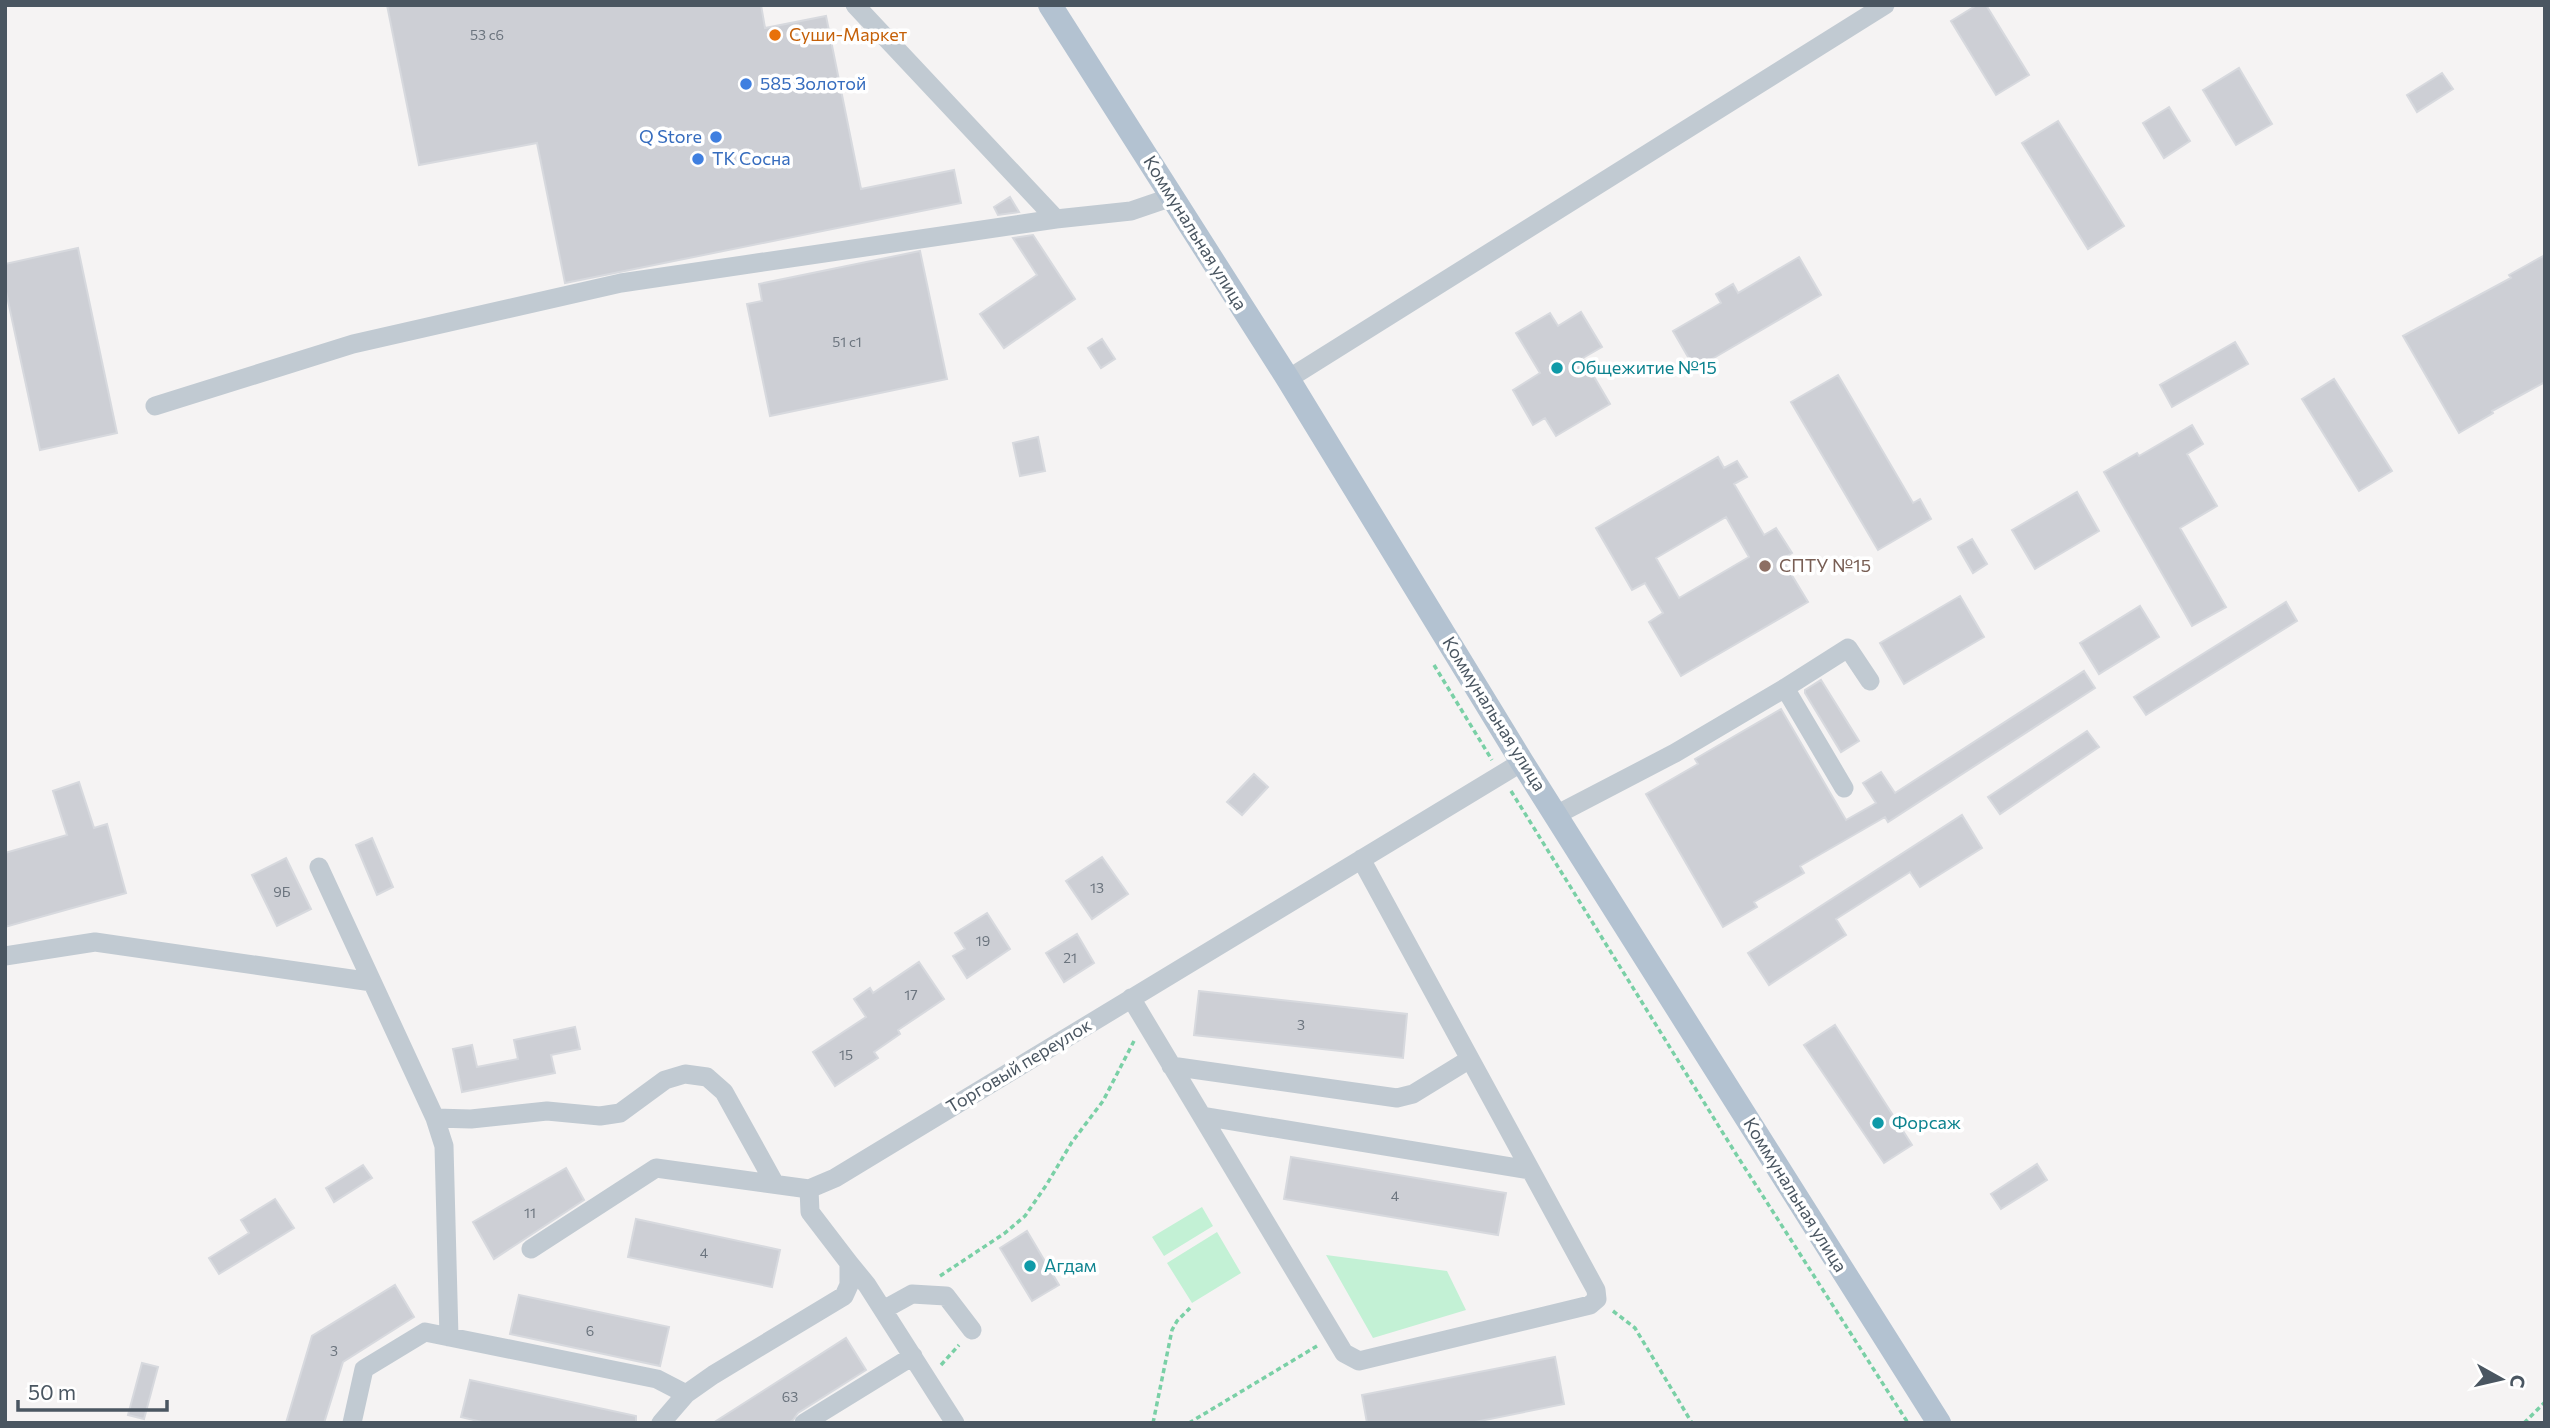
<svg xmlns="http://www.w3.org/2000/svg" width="2550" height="1428" viewBox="0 0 2550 1428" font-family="Commissioner,sans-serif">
<rect width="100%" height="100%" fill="#f5f3f3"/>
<path fill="#c3f1d5" d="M1202,1207L1213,1226L1164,1256L1152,1237Z
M1217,1232L1241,1273L1192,1303L1167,1263Z
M1326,1255L1447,1271L1466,1310L1373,1338Z"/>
<path fill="#cdcfd5" stroke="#d7d9de" stroke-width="2" fill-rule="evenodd" d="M387,5H761L765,28L826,16L861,189L954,170L961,203L565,283L537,143L419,165Z
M1977,5H1986L2029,75L1996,95L1951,21Z
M2239,68L2272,124L2236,145L2203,90Z
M2442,73L2453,89L2417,112L2407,95Z
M2169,107L2190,141L2164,158L2143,123Z
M2058,121L2124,226L2088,249L2022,143Z
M1010,197L1019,212L998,215L994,207Z
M1033,235L1075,299L1004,348L980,314L1037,275L1013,238Z
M78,248L117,433L40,450L5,287V264Z
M920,251L947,379L770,416L747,304L762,301L759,284Z
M2545,255V382L2492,411L2493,413L2459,433L2403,336L2511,278L2509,275Z
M1799,257L1821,295L1695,369L1673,331L1721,303L1716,294L1733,284L1738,293Z
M1581,312L1602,347L1583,358L1610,404L1556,436L1545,418L1533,425L1513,390L1540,373L1516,333L1550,313L1558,326Z
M1102,339L1115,359L1101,368L1088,348Z
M2235,342L2248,364L2172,407L2160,385Z
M1838,375L1913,503L1920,499L1931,519L1878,550L1791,402Z
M2334,379L2392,471L2359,491L2302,399Z
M2192,425L2203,444L2187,454L2217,506L2180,528L2226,607L2192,626L2104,472L2137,453L2139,456Z
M1038,437L1045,471L1020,476L1013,443Z
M1718,457L1724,468L1737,461L1747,477L1734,484L1764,535L1776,528L1792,553L1782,559L1808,602L1681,676L1649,622L1663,613L1645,583L1632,590L1596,528ZM1726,517L1749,557L1679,598L1656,558Z
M2077,492L2099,531L2035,569L2012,530Z
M1972,539L1987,564L1973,573L1958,547Z
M1960,596L1984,637L1904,684L1880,643Z
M2286,602L2297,621L2146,715L2134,697Z
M2140,606L2159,637L2099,674L2080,643Z
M2084,671L2095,688L1888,822L1885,817L1800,866L1804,873L1754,902L1757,907L1723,927L1646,794L1698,764L1695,759L1781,709L1846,820L1876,803L1863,783L1881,772L1895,793Z
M1821,680L1859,741L1841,752L1805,693V690Z
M2087,731L2099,747L2000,814L1988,797Z
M1254,774L1268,787L1242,815L1227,802Z
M79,782L94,828L107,824L126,893L5,927V853L67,835L53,791Z
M1962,815L1982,848L1920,887L1910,872L1836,919L1846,935L1769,985L1748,953Z
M372,838L393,887L377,895L356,845Z
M1102,857L1128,894L1092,919L1066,881Z
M286,858L311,909L277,926L252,875Z
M987,913L1010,949L967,978L953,956L965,949L955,933Z
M1077,934L1094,963L1064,982L1046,953Z
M919,962L944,999L898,1030L900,1034L874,1052L878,1058L835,1086L813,1052L866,1017L854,999L870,988L873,993Z
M1199,991L1407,1014L1403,1058L1194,1035Z
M1835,1025L1912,1145L1884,1163L1804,1045Z
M575,1027L580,1049L551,1055L555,1073L462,1092L453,1049L472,1045L477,1067L518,1059L514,1040Z
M1291,1157L1506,1193L1498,1235L1284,1199Z
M2037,1164L2047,1180L2001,1209L1991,1194Z
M363,1165L372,1178L334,1202L326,1188Z
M566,1168L584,1200L494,1259L473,1222Z
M275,1199L294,1228L219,1274L209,1258L249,1233L241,1220Z
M636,1219L780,1250L772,1287L628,1257Z
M1027,1231L1059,1285L1032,1301L1000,1248Z
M395,1285L414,1317L343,1362L324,1423H286L312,1336Z
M519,1295L669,1327L660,1366L510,1334Z
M846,1338L866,1370L798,1413L793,1420L788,1423H713Z
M1555,1357L1564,1404L1470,1423H1367L1362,1395Z
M142,1363L158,1367L144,1419L128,1415Z
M470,1380L636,1416V1423H486L461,1417Z"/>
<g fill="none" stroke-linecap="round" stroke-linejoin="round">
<path stroke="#7ad0a6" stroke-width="3.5" stroke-dasharray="5 3.5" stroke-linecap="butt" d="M1434,665L1492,760
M1511,791L1736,1154L1908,1423
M940,1276L1005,1233L1025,1216L1047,1184L1072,1142L1103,1101L1134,1041
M1613,1311L1635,1328L1692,1423
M941,1365L959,1345
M1153,1423L1172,1330L1177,1321L1190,1308
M1189,1423L1317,1346
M2524,1423L2545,1402"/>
<path stroke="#c1cad2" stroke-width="19" d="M855,5L1056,219
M1288,379L1885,5
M155,406L353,344L621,283L1056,219L1131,211L1172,197
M1785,688L1844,788
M1556,815L1675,753L1785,688L1848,648L1870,681
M319,867L435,1118L444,1146L449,1337
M5,956L95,942L372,982
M1131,998L1344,1353L1359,1361L1590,1305L1597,1299L1596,1290L1361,859
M1171,1066L1397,1098L1413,1094L1470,1059
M1202,1116L1530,1170
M435,1118L471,1119L547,1111L600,1116L620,1113L665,1080L685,1074L707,1077L724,1092L775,1184
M531,1249L656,1168L809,1189
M849,1263L867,1285L955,1423
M883,1310L912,1294L946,1296L972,1330
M352,1423L364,1369L425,1332L657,1379L686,1394
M661,1423L686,1394L713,1375L844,1296L849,1285V1263L810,1212L809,1189L835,1178L1522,762
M804,1423L913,1356"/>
<path stroke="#b3c2d1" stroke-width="24" d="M1050,5L1288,379L1522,762L1939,1423"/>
</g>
<circle fill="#e8710a" stroke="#fff" stroke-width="2.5" cx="775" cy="35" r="7"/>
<g fill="#3f7fe0" stroke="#fff" stroke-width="2.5">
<circle cx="746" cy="84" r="7"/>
<circle cx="716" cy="137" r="7"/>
<circle cx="698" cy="159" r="7"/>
</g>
<g fill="#0f9aa8" stroke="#fff" stroke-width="2.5">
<circle cx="1557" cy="368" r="7"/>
<circle cx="1878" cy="1123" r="7"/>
<circle cx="1030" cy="1266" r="7"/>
</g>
<circle fill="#8d6e63" stroke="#fff" stroke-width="2.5" cx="1765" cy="566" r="7"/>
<g text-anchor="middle" stroke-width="7" stroke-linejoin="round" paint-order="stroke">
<g font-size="14" fill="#6b747e">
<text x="487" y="40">53 с6</text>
<text x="847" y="347">51 с1</text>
<text x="1097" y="893">13</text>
<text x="282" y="897">9Б</text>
<text x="983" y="946">19</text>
<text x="1070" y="963">21</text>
<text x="911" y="1000">17</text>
<text x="1301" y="1030">3</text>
<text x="846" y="1060">15</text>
<text x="1395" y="1201">4</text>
<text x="530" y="1218">11</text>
<text x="704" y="1258">4</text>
<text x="590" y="1336">6</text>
<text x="334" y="1356">3</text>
<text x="790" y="1402">63</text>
</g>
<g font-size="18" fill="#c56008" stroke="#fff" text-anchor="start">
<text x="789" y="41">Суши-Маркет</text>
</g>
<g font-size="18" fill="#366cbe" stroke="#fff" text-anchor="start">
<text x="760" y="90">585 Золотой</text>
<text x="702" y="143" text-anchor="end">Q Store</text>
<text x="712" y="165">ТК Сосна</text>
</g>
<g font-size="18" fill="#4a5661" stroke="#fff">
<text transform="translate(1195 233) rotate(58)" y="6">Коммунальная улица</text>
<text transform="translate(1494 714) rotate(58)" y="6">Коммунальная улица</text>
<text transform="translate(1019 1066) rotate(-31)" y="6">Торговый переулок</text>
<text transform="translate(1795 1195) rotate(58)" y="6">Коммунальная улица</text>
</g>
<g font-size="18" fill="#0d838f" stroke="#fff" text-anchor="start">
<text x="1571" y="374">Общежитие №15</text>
<text x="1892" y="1129">Форсаж</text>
<text x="1044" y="1272">Агдам</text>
</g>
<g font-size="18" fill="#785e54" stroke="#fff" text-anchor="start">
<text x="1779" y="572">СПТУ №15</text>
</g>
</g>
<rect width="2550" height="1428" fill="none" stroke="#4a5661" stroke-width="14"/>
<g transform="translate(2501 1379) rotate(98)" stroke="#ffffff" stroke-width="5" paint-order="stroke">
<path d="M0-5L12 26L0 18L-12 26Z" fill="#4a5661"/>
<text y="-10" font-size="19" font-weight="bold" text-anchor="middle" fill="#4a5661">С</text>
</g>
<path d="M18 1400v10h149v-10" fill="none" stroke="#4a5661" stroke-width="3.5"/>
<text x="28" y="1400" font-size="21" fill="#4a5661" stroke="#ffffff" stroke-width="5" paint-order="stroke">50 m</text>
</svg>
